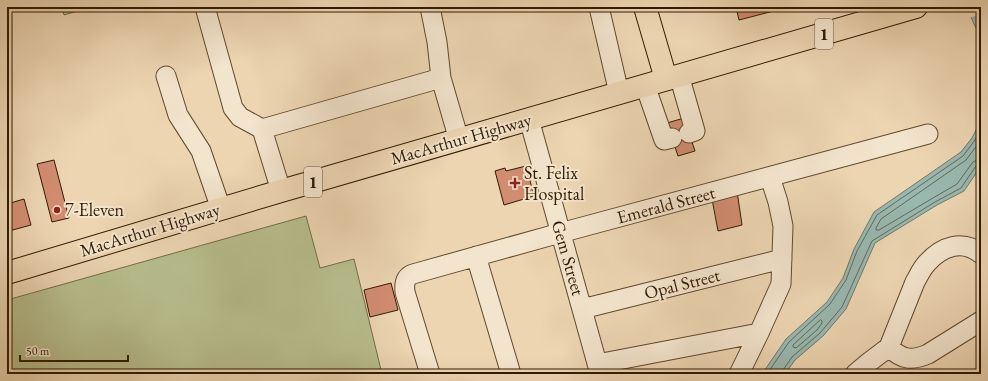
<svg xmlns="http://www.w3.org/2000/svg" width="988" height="381" viewBox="0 0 988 381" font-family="'EB Garamond',serif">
<rect width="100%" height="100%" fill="#edd5b2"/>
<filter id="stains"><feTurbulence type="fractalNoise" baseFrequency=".005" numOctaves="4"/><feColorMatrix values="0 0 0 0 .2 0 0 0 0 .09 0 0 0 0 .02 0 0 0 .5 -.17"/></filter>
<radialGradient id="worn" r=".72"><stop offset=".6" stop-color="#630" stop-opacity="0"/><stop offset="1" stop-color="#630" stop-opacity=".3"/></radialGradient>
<path fill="#b7bd8d" stroke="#746c46" d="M62,7H91L64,15Z
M306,216L320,268L354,259L382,374H7V300Z"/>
<path fill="#99b8b0" stroke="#6f796a" d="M966,7H981V37L976,28Z
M981,120V166L964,191L937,205L875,243L846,309L823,336L795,360L785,374H762L786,339L827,302L843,278L854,249L874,212L961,152L972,138Z"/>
<path fill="#edd5b2" d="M964,7H981V14L969,18Z"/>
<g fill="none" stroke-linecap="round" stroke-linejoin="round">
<path stroke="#646958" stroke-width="1" d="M981,140L966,160L881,219L876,228V230H879L933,198L957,184L973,162L977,160L981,159
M821,320L822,321V323L817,330L796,348L793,347V345L819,321Z
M767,374L789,342L830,304L846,280L857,251L877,215L963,156L975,140L981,129
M782,374L783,370L792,357L820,333L842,307L872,241L935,202L961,188L976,166L981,164"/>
</g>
<path fill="#d28c71" stroke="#301a00" d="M736,7H789L739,20Z
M684,118L695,151L678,156L667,123Z
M54,160L69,218L52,222L37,164Z
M526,166L534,196L504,205L495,171L505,168L506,171Z
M737,191L742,225L718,231L712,199Z
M24,199L31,225L9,231L7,222V204Z
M391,283L398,310L370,317L364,290Z
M654,370L655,374H635Z"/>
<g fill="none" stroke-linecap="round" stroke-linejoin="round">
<g stroke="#5f492c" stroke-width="21">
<path id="minor" d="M205,7L233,108L240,117L262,129L281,191
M430,7L437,42L441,78L459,140
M599,7L619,93
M679,75L695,131L689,133
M166,76L178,115L201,151L221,209
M645,85L664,140L672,138
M529,119L600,374
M262,129L441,78
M476,256L511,374
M582,309L782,259
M889,347C902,360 912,361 928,354L981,321
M597,364L759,333
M430,374L405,292C404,283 405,277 413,274L560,233L928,134
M739,374L759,333L781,284L783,226L778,202L770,177
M855,374L868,363L889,347L915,282C919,275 922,268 927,263C942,246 963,239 981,254"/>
</g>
<g stroke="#301a00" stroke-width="24">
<path id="major" d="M645,7L666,79"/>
</g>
<g stroke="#301a00" stroke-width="24">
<path id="highway" d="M7,273L281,191L916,7"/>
</g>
<use href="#minor" stroke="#f3e4cd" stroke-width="19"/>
<use href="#major" stroke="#edd5b2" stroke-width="22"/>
<use href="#highway" stroke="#edd5b2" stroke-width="22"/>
</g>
<g fill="#8f2418" stroke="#f3e4cd" stroke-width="1.5">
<path d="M513 177h4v4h4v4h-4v4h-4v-4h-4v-4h4z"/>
<circle cx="57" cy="210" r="4"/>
</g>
<g text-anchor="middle" stroke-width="4" stroke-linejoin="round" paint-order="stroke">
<g fill="#f3e4cd" stroke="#6a573e" stroke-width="1">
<rect x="815" y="19" width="18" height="30" rx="3"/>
<rect x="304" y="167" width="18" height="30" rx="3"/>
</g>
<g font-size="17" font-weight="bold" fill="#301a00">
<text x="824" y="40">1</text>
<text x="313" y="188">1</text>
</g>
<g font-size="18" fill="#301a00" stroke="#f3e4cd">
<text transform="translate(461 139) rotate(-16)" y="6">MacArthur Highway</text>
<text transform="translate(666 205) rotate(-15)" y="6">Emerald Street</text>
<text transform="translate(150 230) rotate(-17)" y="6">MacArthur Highway</text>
<text transform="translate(568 258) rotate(74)" y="6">Gem Street</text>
<text transform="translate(682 284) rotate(-14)" y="6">Opal Street</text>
</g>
<g font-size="18" fill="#301a00" stroke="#f3e4cd" text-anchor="start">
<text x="524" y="179">St. Felix<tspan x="524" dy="21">Hospital</tspan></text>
<text x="65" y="216">7-Eleven</text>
</g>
</g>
<rect width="988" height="381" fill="none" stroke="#edd5b2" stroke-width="24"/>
<rect x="8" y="8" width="972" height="365" fill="none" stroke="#301a00" stroke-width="2"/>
<rect x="12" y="12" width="964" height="357" fill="none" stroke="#301a00"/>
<path d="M20 355v6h108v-6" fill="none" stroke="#301a00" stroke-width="2"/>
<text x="26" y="355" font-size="12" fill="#301a00" stroke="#f3e4cd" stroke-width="3" paint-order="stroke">50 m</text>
<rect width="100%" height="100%" filter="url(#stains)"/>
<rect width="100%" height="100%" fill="url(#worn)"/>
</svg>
